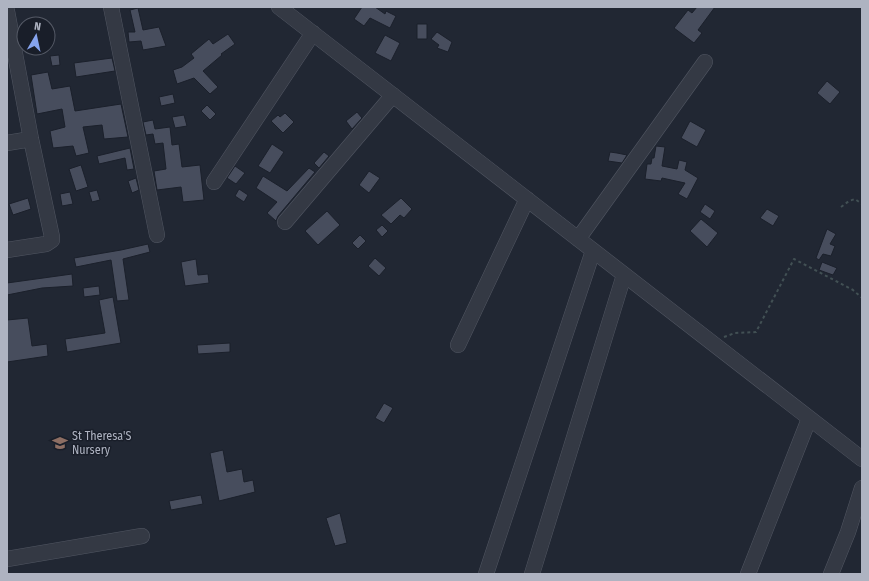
<svg xmlns="http://www.w3.org/2000/svg" width="869" height="581" viewBox="0 0 869 581" font-family="'Fira Sans Condensed',sans-serif">
<rect width="100%" height="100%" fill="#212733"/>
<path fill="#474d5d" stroke="#1b202b" d="M362,7H375L385,14L386,11L396,16L390,28L370,18L364,26L354,19Z
M697,7H715L698,30L702,33L694,43L674,28L688,10L692,13Z
M138,8L143,30L159,27L166,46L143,50L141,41L129,42L128,32H135L130,10Z
M417,24H427V39H417Z
M437,32L452,42L448,52L437,48L439,45L431,39Z
M228,34L235,44L221,54L222,55L203,71L218,87L210,94L194,78L177,84L173,70L182,67L194,58L191,54L209,39L213,44Z
M385,35L400,43L391,61L375,53Z
M59,55L60,65L52,66L50,56Z
M112,58L115,71L76,77L74,63Z
M48,72L52,89L70,86L75,111L121,104L128,137L104,139L102,125L83,127L89,153L76,156L73,146L53,148L50,131L65,127L62,109L37,114L31,75Z
M827,81L840,92L830,104L817,93Z
M173,94L175,103L161,106L159,97Z
M207,105L216,114L210,120L201,111Z
M357,112L362,118L352,129L346,121Z
M285,113L294,122L283,133L271,121L278,115L280,117Z
M184,115L187,126L175,128L172,117Z
M153,120L155,129L170,127L172,145L179,144L182,167L200,165L204,200L183,202L181,187L157,190L154,171L166,169L163,143L155,144L153,134L146,135L143,122Z
M690,121L706,130L697,147L681,138Z
M272,144L284,152L270,173L258,166Z
M656,146L665,147L662,166L677,169L679,160L687,162L685,170L698,178L687,199L678,194L685,183L662,178L661,181L645,179L647,164H651L652,158H654Z
M130,148L134,169L127,170L125,158L99,164L97,156Z
M324,152L329,156L319,168L314,163Z
M610,152L617,153L627,155L622,163L608,161Z
M81,165L88,187L76,191L69,169Z
M235,166L245,173L236,184L227,178Z
M309,168L315,172L278,216L276,221L267,213L277,202L256,188L263,176L287,191Z
M369,171L380,178L369,193L359,185Z
M136,178L139,190L132,193L128,181Z
M239,189L248,195L244,202L235,196Z
M97,190L100,200L92,202L89,192Z
M70,192L73,204L62,206L60,194Z
M28,198L31,209L13,215L9,204Z
M401,198L412,209L404,218L400,215L391,224L381,215Z
M705,204L715,211L710,219L700,212Z
M767,209L779,216L773,226L760,218Z
M327,211L340,225L318,245L305,231Z
M701,219L718,233L707,247L690,231Z
M382,225L388,231L382,237L376,230Z
M827,229L836,234L830,244L835,246L831,256L823,254L819,260L816,258Z
M360,235L366,241L358,249L352,243Z
M148,244L150,252L123,259L129,300L117,301L111,260L76,267L74,258L121,250Z
M375,258L386,268L379,276L368,266Z
M196,259L198,275L208,274L209,283L185,286L181,262Z
M822,262L837,268L833,275L819,270Z
M72,274L73,286L42,288L7,295V283Z
M99,286L100,295L84,297L83,288Z
M113,297L121,343L67,352L65,339L105,333L99,300Z
M28,318L32,346L47,344L48,356L7,362V320Z
M230,343V352L198,354L197,345Z
M384,403L393,408L384,423L375,418Z
M223,450L227,472L242,469L244,482L253,480L255,492L219,501L210,453Z
M201,495L203,504L171,510L169,501Z
M340,513L347,543L335,546L326,518Z"/>
<g fill="none" stroke-linecap="round" stroke-linejoin="round">
<g stroke="#515662" stroke-width="16">
<path id="minor" d="M111,7L157,235
M279,7L862,459
M7,11L31,139L52,237V240L46,244L7,250
M7,143L31,139
M214,182L313,33
M285,222L393,95
M578,239L705,62
M458,345L527,199
M7,559L142,536
M486,574L593,251
M532,574L624,275
M748,574L809,419
M831,574L848,532L862,488"/>
</g>
<path stroke="#425054" stroke-width="2" stroke-dasharray="3 3" stroke-linecap="butt" d="M841,207L849,201L855,199L862,204
M724,337L735,333L756,332L794,259L853,290L862,298"/>
<use href="#minor" stroke="#343944" stroke-width="15"/>
</g>
<defs>
<g id="school-bare" transform="scale(1.2)"><path d="M0-5L7-2L0 1L-7-2ZM-4 1L0 2.5L4 1V4Q0 6-4 4Z" fill="#8d6e63" stroke="#191e29" stroke-width="2.5" paint-order="stroke"/></g>
</defs>
<g fill-rule="evenodd">
<use href="#school-bare" x="60" y="443"/>
</g>
<g text-anchor="middle" stroke-width="3" stroke-linejoin="round" paint-order="stroke">
<g font-size="12" fill="#aeb3c1" stroke="#191e29" text-anchor="start">
<text x="72" y="440">St Theresa'S<tspan x="72" dy="14">Nursery</tspan></text>
</g>
</g>
<rect width="869" height="581" fill="none" stroke="#aeb3c1" stroke-width="16"/>
<g transform="translate(36 36) rotate(9)"><circle r="19" fill="#191e29" stroke="#555a66"/>
<path d="M0-3L7 15L0 10L-7 15Z" fill="#86a4ee"/>
<text y="-6" font-size="11" font-weight="bold" text-anchor="middle" fill="#aeb3c1">N</text>
</g>
</svg>
